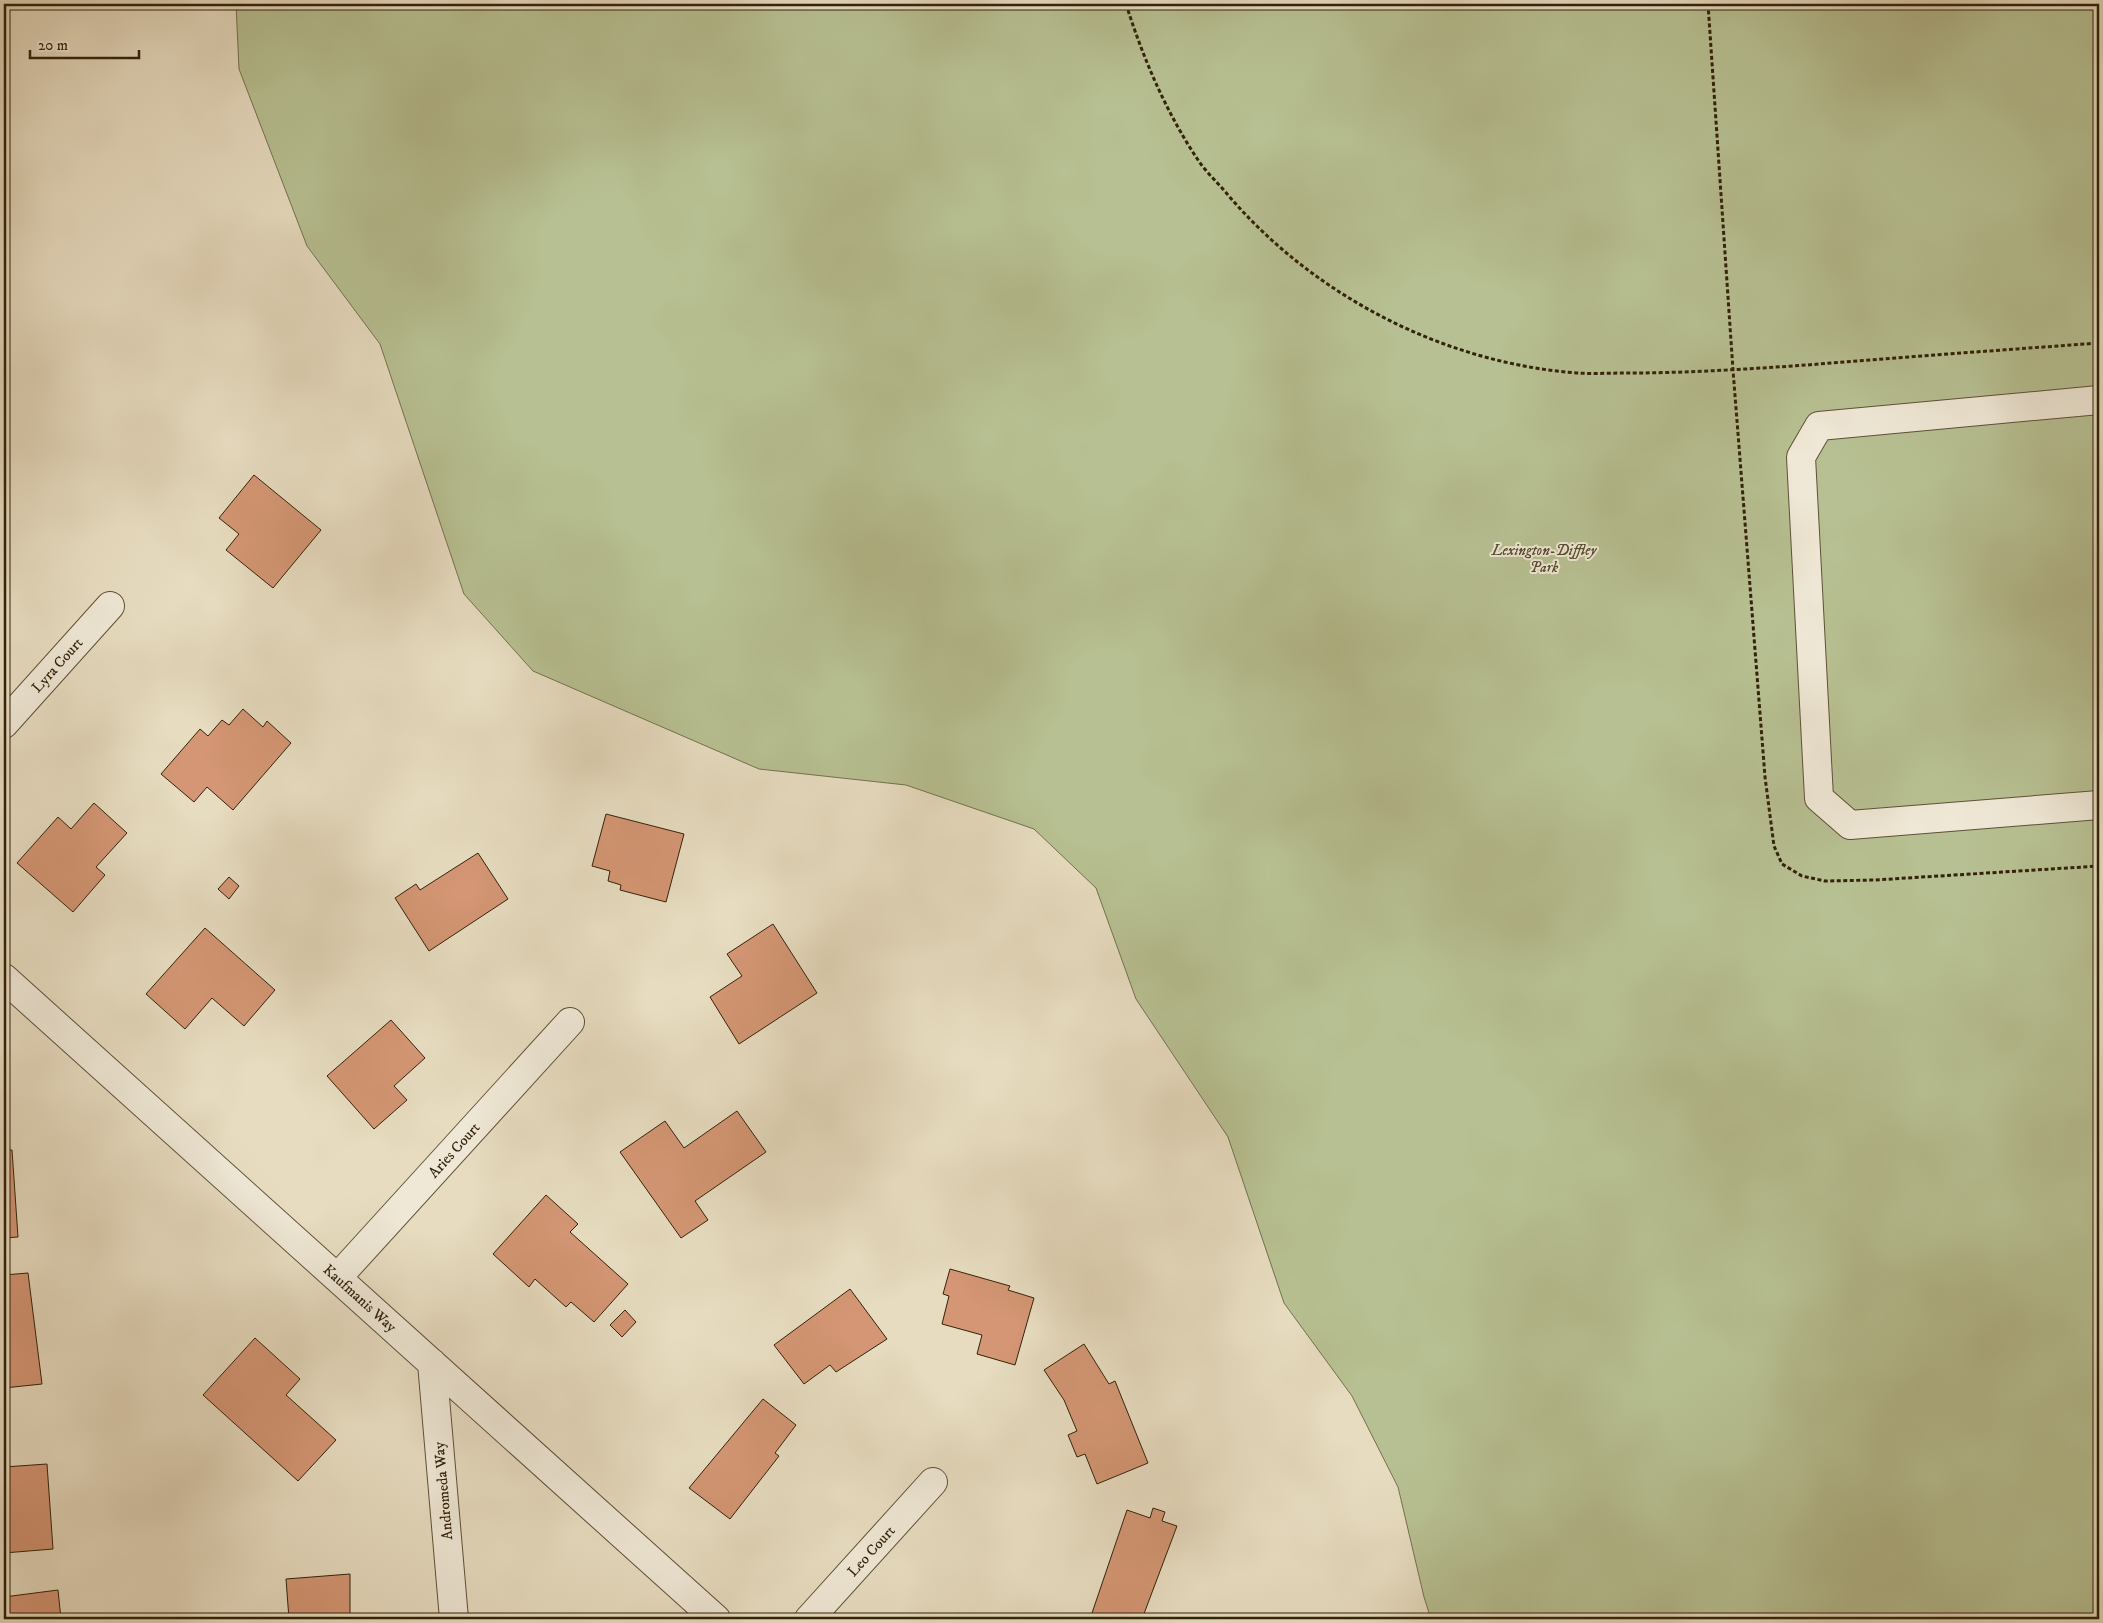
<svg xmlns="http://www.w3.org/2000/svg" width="2103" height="1623" viewBox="0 0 2103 1623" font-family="'IM FELL DW Pica',serif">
<rect width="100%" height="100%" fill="#e7dcc0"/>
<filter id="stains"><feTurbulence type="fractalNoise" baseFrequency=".004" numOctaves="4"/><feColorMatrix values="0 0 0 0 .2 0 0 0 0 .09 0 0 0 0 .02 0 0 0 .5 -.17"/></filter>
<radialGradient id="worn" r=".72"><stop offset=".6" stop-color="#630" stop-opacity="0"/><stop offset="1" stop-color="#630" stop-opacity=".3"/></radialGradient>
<path fill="#b7c092" stroke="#74714e" d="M236,4H2099V1619H1431L1424,1597L1398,1487L1352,1396L1284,1303L1228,1137L1136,999L1096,888L1034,829L906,785L759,769L533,671L464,594L380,344L307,246L239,69Z"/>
<path fill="#d49674" stroke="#32220a" d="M254,475L321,530L273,588L226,550L239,534L219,518Z
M243,709L263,727L267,721L291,743L233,810L207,787L194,802L161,774L200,729L208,736L222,720L229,725Z
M94,803L127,833L96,867L105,875L73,912L17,863L58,817L71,829Z
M606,814L684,834L666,902L620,890L621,885L608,881L610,871L592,866Z
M478,853L508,899L429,951L395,898L416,884L420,890Z
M229,877L239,886L229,899L218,889Z
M773,924L817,993L739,1044L710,997L742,976L727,954Z
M205,928L275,990L244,1026L212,998L185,1029L146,994Z
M391,1020L425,1058L394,1086L407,1100L374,1129L327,1076Z
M737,1111L766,1152L695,1201L708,1220L681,1238L620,1152L665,1121L684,1148Z
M4,1141V1150H12L18,1237L4,1238Z
M546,1195L578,1224L570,1232L628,1284L594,1322L571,1302L566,1307L535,1279L529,1287L493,1254Z
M950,1269L1010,1286L1008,1290L1034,1298L1015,1365L977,1354L982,1335L942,1324L949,1296L943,1294Z
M28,1273L42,1384L4,1388V1275Z
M850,1289L887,1339L836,1372L830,1365L804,1384L774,1345Z
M625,1310L636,1322L622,1337L610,1325Z
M255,1338L300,1379L286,1395L336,1440L298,1481L203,1395Z
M1084,1344L1109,1384L1115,1381L1148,1463L1097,1484L1085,1454L1077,1457L1068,1435L1077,1431L1064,1400L1044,1370Z
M763,1399L796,1425L775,1453L779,1456L730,1519L689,1488Z
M47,1464L53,1549L4,1553V1467Z
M1153,1508L1165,1512L1162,1521L1177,1526L1142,1619H1090L1127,1510L1150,1518Z
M350,1574V1619H289L286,1579Z
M58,1590L61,1619H4V1597Z"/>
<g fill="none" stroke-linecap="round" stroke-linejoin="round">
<g stroke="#5f5038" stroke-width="30">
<path id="minor" d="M2099,400L1819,426L1801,457L1819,798L1850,825L2099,805
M4,724L110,606
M4,978L716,1619
M337,1278L570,1022
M432,1363L454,1619
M809,1619L933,1482"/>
</g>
<path stroke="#32220a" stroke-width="3" stroke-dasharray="4 2.5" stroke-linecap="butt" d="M1126,4C1143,58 1166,112 1198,160C1206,172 1218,183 1228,195C1314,296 1444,363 1577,373C1594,374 1612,373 1629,373C1688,373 1748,369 1807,365C1904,357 2002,350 2099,343
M1708,4L1733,370L1765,777L1774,846L1782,864L1802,876L1825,881L1875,880L2099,866"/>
<use href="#minor" stroke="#efe8d6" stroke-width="28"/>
</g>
<g text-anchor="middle" stroke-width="4" stroke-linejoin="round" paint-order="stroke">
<g font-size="15" font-style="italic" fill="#534a2c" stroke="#efe8d6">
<text x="1544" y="555">Lexington-Diffley<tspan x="1544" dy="17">Park</tspan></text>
</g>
<g font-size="15" fill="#32220a" stroke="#efe8d6">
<text transform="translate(57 665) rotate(-48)" y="5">Lyra Court</text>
<text transform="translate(454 1150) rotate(-48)" y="5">Aries Court</text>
<text transform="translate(360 1298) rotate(42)" y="5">Kaufmanis Way</text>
<text transform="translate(443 1491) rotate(-95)" y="5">Andromeda Way</text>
<text transform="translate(871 1551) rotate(-48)" y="5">Leo Court</text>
</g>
</g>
<rect width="2103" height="1623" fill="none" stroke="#e7dcc0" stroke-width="20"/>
<rect x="5" y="5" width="2093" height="1613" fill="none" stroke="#32220a" stroke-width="2.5"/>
<rect x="10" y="10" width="2083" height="1603" fill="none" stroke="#32220a"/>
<path d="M30 50v8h109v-8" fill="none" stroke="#32220a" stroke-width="2.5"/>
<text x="38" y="50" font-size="15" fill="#32220a" stroke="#efe8d6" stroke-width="4" paint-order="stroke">20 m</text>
<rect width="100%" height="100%" filter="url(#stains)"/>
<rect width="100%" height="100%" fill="url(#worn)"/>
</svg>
